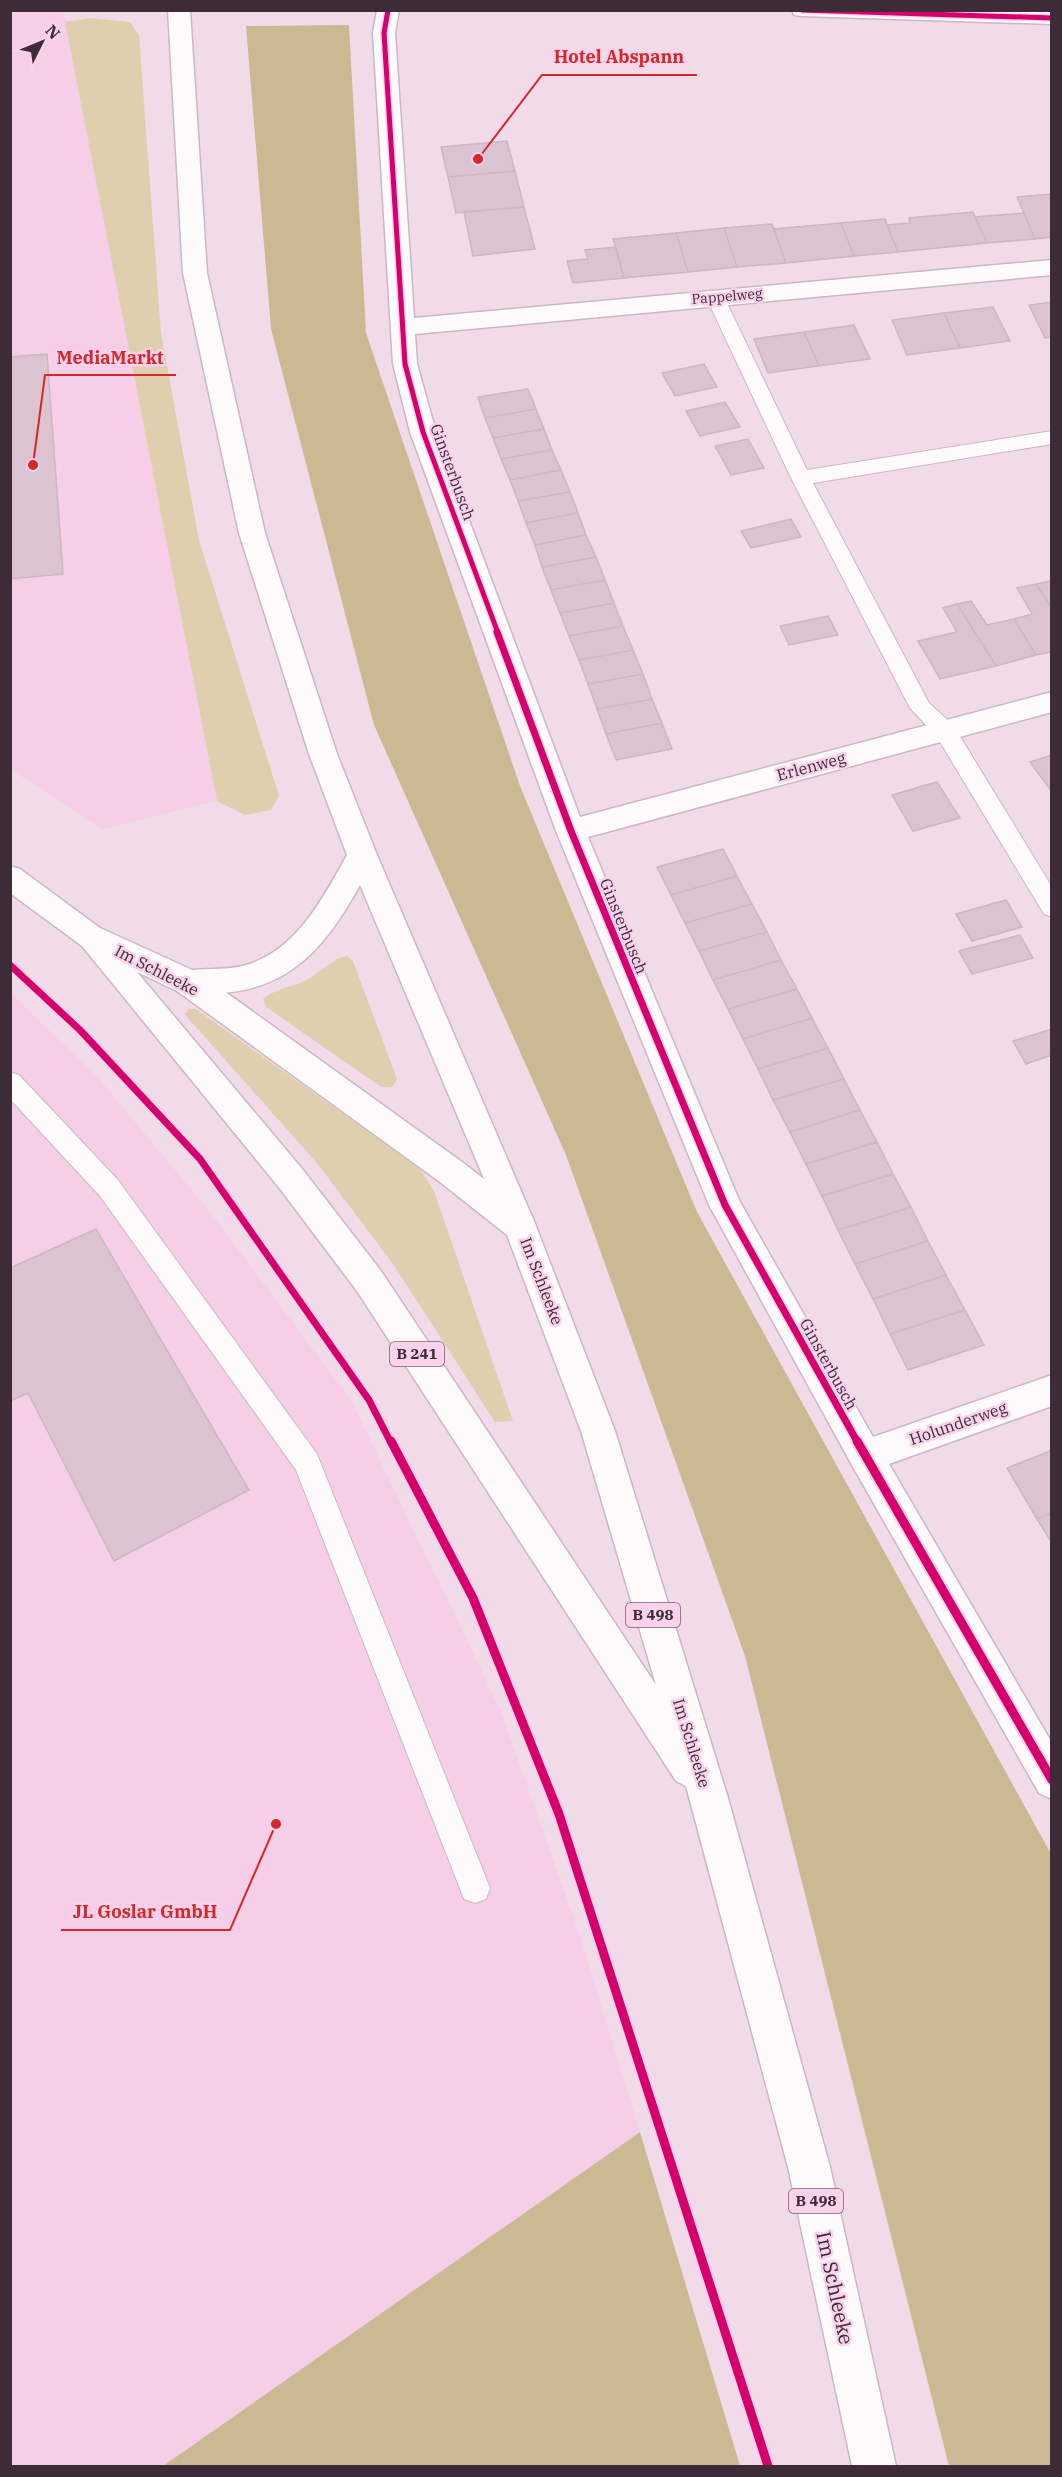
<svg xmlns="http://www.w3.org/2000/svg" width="1062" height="2477" viewBox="0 0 1062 2477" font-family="'IBM Plex Serif',serif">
<rect width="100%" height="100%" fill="#f1dbe9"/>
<path fill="#f7cee8" d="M10,11H63L217,801L103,829L11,770Z
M10,992L101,1081L211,1213L352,1402L501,1711L580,1936L640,2132L163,2466H11Z"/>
<path fill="#e0cfaf" d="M91,18L130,22L139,35L161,333L199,540L279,796L271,810L245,815L217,801L65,22Z
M347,956L353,961L397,1079L392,1087H381L266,1007L263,999C277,987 295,987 310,978C323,970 332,959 347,956Z
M189,1009H196L419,1168L434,1191L513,1421L495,1422L393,1264L317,1163L187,1017L185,1013Z"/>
<path fill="#cbb993" d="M349,25L366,333L520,786L697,1212L1051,1854V2466H949L745,1656L566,1155L374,725L271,329L246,26Z
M640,2132L740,2466H163Z"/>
<path fill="#dbc3d2" stroke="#cbb8c4" stroke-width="1.5" d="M507,141L515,171L448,177L441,147Z
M515,171L524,207L456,213L448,177Z
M1052,194V237L1035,239L1017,197Z
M524,207L535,249L473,256L464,212Z
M973,212L987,243L898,252L887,225L910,223L909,218Z
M1024,213L1035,239L987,243L975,217Z
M885,219L898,252L854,256L841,223Z
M841,223L854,256L786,263L774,229Z
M772,224L786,263L737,267L724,228Z
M724,228L737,267L688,272L676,233Z
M676,233L688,272L624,278L613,239Z
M616,247L624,278L573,283L567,261L588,259L585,250Z
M1052,302V337L1045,338L1029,305Z
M993,307L1010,341L960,348L944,313Z
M944,313L960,348L907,355L892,320Z
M854,325L870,359L819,366L804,332Z
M804,332L819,366L768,373L754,339Z
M47,354L63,574L10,579V357Z
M704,364L717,387L675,396L662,373Z
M528,389L536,409L485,418L478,397Z
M725,402L740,427L700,436L686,411Z
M536,409L544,429L493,438L485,418Z
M544,429L552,450L501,459L493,438Z
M748,439L764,468L731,475L715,446Z
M552,450L561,470L510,480L501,459Z
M561,470L570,492L518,501L510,480Z
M570,492L578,513L526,523L518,501Z
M578,513L586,535L535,545L526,523Z
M791,519L801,537L751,548L741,531Z
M586,535L596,557L542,567L535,545Z
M596,557L605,580L551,590L542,567Z
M605,580L614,603L560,613L551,590Z
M1050,581L1052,583V608L1036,584Z
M1036,584L1052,608V652L1036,655L1014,619L1032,614L1017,588Z
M971,601L987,625L1014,619L1036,655L996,666L957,604Z
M614,603L623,626L569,636L560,613Z
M957,604L996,666L940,679L918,641L957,632L943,608Z
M828,616L838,635L789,645L780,626Z
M623,626L633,650L579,660L569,636Z
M633,650L643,674L588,684L579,660Z
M643,674L652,699L597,709L588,684Z
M652,699L662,723L606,734L597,709Z
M662,723L672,749L616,760L606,734Z
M1052,755V792L1030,762Z
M937,782L960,818L913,831L892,795Z
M723,849L737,876L671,895L657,867Z
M737,876L752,904L685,923L671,895Z
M1006,900L1022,927L972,941L956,914Z
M752,904L767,932L699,951L685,923Z
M767,932L781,960L713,980L699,951Z
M1020,935L1033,958L972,974L959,951Z
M781,960L797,989L728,1009L713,980Z
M797,989L812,1018L743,1039L728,1009Z
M812,1018L828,1048L758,1069L743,1039Z
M1052,1029V1055L1026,1064L1013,1041Z
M828,1048L844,1079L773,1100L758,1069Z
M844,1079L860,1110L790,1132L773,1100Z
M860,1110L877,1142L806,1164L790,1132Z
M877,1142L893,1174L822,1196L806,1164Z
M893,1174L911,1207L838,1230L822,1196Z
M911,1207L928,1241L855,1264L838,1230Z
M96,1229L249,1490L114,1561L28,1393L10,1401V1268Z
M928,1241L946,1275L873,1299L855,1264Z
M946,1275L965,1310L890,1334L873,1299Z
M965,1310L984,1345L908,1370L890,1334Z
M1052,1450V1513L1037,1519L1007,1468Z
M1052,1513V1543L1037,1519Z"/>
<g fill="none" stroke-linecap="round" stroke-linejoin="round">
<g stroke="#cbb8c4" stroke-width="2">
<path id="lane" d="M715,291L724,297L807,470L1052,431V444L813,483L929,703L953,725L1052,887V917L1044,914L937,737L910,708L791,478L706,297Z
M10,1072L19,1075L118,1180L317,1454L490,1888L486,1899L475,1903L464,1899L296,1470L100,1196L10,1099Z"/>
</g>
<g stroke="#cbb8c4" stroke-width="3">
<path id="street" d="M377,10H399L395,33L414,318L1052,260V275L415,334L417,364L436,432L580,817L1052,692V712L588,837L739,1200L873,1437L1052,1375V1406L889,1464L1052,1743V1799L1039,1793L853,1467L709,1205L556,831L410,432L393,364L373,33Z"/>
</g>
<g stroke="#cbb8c4" stroke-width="3">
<path id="secondary" d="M792,10L1052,12V24L802,16L794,15Z"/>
</g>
<g stroke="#cbb8c4" stroke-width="3">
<path id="primary" d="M10,866L20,869L100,928L199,973L462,1162L532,1216L615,1431L728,1798L830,2167L896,2466H852L788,2167L686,1786L676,1781L357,1291L281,1190L82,946L10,893ZM137,972L177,991L440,1182L507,1235L581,1431L656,1685L381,1271L303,1170Z"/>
</g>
<g stroke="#cbb8c4" stroke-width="3">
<path id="highway" d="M168,10H190L207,273L265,533L337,754L377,855L536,1226L532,1236L520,1240L508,1236L504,1226L360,885C327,945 291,990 218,993C204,993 191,995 177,991L173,982L177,973C200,966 224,972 246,965C297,950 323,898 347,855L309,754L239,533L183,273Z"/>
</g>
<use href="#lane" fill="#fdfafc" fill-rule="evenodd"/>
<use href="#street" fill="#fdfafc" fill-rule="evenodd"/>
<use href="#secondary" fill="#fdfafc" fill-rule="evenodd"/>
<use href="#primary" fill="#fdfafc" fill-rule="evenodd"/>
<use href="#highway" fill="#fdfafc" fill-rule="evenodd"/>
<g stroke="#fad2ec" stroke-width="8">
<path id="cycleway-far2" d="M388,10L384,33L405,364L423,432L498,633
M802,10L1052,18"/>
</g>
<g stroke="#fad2ec" stroke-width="10">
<path id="cycleway-far1" d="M497,632L571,831L725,1205L858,1443
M10,965L80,1030L200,1159L369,1400L391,1443"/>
</g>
<g stroke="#fad2ec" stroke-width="13">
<path id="cycleway" d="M391,1441L473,1598L559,1814L768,2466
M857,1441L1052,1780"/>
</g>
<use href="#cycleway-far2" stroke="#d6006c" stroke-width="5"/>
<use href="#cycleway-far1" stroke="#d6006c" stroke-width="7"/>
<use href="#cycleway" stroke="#d6006c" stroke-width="9"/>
</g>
<g text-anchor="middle" stroke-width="5" stroke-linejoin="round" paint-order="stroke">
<g font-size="14" fill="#3e2b38" stroke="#fad2ec">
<text transform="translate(727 296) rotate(-5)" y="5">Pappelweg</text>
</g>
<g fill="#fad2ec" stroke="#765d6e" stroke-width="1.5">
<rect x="390" y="1342" width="54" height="24" rx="4.5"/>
<rect x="626" y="1603" width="54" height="24" rx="4.5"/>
<rect x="789" y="2189" width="54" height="24" rx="4.5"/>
</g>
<g font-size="15" font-weight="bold" fill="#3e2b38">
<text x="417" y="1359">B 241</text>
<text x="653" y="1620">B 498</text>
<text x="816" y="2206">B 498</text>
</g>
<g font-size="16" fill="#3e2b38" stroke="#fad2ec">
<text transform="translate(453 472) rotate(70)" y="6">Ginsterbusch</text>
<text transform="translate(811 766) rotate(-15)" y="6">Erlenweg</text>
<text transform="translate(624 926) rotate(68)" y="6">Ginsterbusch</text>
<text transform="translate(157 970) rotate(27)" y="6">Im Schleeke</text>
<text transform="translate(542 1281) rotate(69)" y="6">Im Schleeke</text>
<text transform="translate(829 1364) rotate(61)" y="6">Ginsterbusch</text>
<text transform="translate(958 1423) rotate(-19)" y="6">Holunderweg</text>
<text transform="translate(692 1743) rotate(73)" y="6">Im Schleeke</text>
</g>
<g font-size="20" fill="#3e2b38" stroke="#fad2ec">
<text transform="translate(835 2288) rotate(78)" y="7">Im Schleeke</text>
</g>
</g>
<path fill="none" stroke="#d62828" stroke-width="2" d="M478 159L542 75H697M33 465L45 375H176M276 1824L230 1930H61"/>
<g fill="#d62828" stroke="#fad2ec" stroke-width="2">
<circle cx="478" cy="159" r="6"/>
<circle cx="33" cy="465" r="6"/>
<circle cx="276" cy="1824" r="6"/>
</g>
<g font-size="18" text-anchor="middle" font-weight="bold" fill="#d62828" stroke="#fad2ec" stroke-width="5" stroke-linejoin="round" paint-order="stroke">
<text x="619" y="63">Hotel Abspann</text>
<text x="110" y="364">MediaMarkt</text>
<text x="145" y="1918">JL Goslar GmbH</text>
</g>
<rect width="1062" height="2477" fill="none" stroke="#3e2b38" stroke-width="24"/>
<g transform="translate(42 42) rotate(47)" stroke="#fad2ec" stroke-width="4.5" paint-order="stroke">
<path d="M0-4.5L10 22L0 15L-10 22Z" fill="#3e2b38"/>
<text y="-9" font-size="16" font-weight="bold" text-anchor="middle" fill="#3e2b38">N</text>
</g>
</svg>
